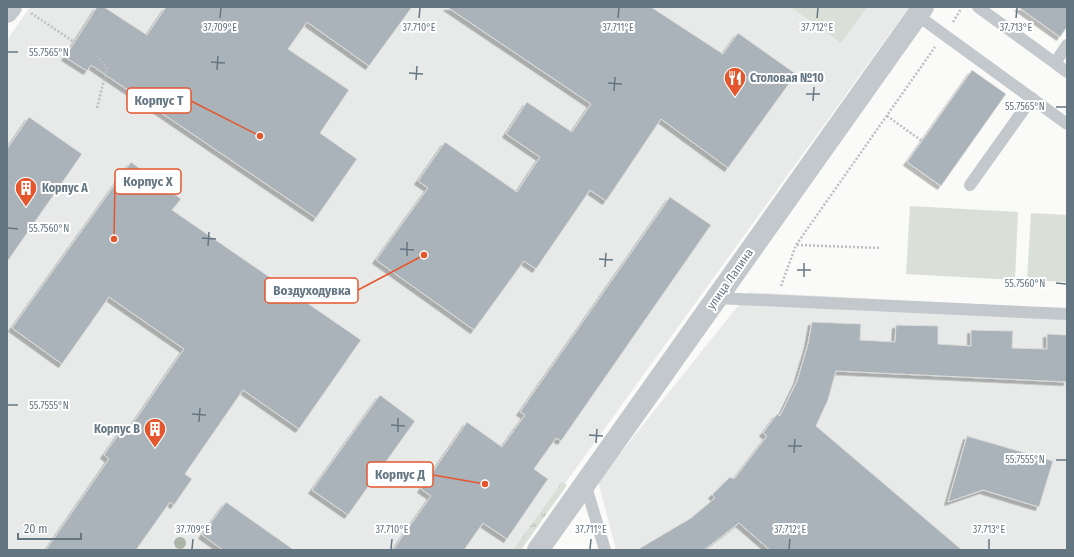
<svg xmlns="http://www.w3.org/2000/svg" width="1074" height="557" viewBox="0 0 1074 557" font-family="'Fira Sans Condensed',sans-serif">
<defs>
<pattern id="grass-tufts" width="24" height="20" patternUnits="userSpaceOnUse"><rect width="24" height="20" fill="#dadfd7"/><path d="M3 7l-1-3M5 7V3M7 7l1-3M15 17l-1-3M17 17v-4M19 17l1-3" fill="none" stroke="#b4b9b4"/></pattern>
<filter id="shadow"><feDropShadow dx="-3.5" dy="3.5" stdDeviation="0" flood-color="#0004"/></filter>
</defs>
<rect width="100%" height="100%" fill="#fafaf8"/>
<path fill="#e8e9e9" d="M30,7H909L517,550H7V40Z
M749,292L1067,309V550H616L598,481Z"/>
<path fill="url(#grass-tufts)" d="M562,482L567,485L521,550H513Z"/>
<path fill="#dadfd7" d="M791,7H867L841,43Z
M910,206L1018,212L1015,280L906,274Z
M1031,213L1067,215V282L1027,280Z"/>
<path fill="#aab3b9" stroke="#dcdcda" filter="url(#shadow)" d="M97,7H104L147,35L166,7H412L369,66L307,22L288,49L349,90L320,133L357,159L316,218L91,65L87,71L65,57Z
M447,7H651L723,54L738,33L796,74L728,168L661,119L606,201L590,190L536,269L524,261L474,330L376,260L428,188L418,181L445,142L517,192L540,157L506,134L527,102L572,132L591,104Z
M1018,7H1067V27L1060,37Z
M972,70L1006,94L941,186L907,162Z
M29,117L82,154L7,262V149Z
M131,162L181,199L172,210L361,340L299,429L243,390L185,474L192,479L174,505L170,502L136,550H46L109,459L104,455L123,428L127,432L184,349L109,297L62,364L12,328Z
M670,197L711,225L561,441L556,438L534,469L548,479L507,539L483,523L464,550H393L431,496L421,489L467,422L502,447L525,415L520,412Z
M812,322L861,324L860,340L895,342L896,325L938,326V344L971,346V330L1013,331L1012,348L1047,349V334L1067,335V382L836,371L828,400L816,426L962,550H770L739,523L704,550H637L691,518L715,498L712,495L730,477L734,479L767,436L763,433L777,414L780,416L797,381L808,344Z
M380,395L415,421L348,515L312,490Z
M967,436L1053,461L1039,507L983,490L948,502Z
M226,502L294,550H223L202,535Z"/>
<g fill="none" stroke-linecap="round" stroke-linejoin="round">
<path stroke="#bbbfc2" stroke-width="2.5" stroke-dasharray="2 2" stroke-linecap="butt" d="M31,13L74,42
M953,22L961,9
M97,108L107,68L97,56
M887,116L922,141
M797,245L881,248
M781,286L796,245L935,47"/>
<path stroke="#c3c8cc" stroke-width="12" d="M978,7L1055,63L1067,45
M917,15L1067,124
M1055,63L1067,72
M970,185L1032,98
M717,298L1067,314
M585,483L605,550"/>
<path stroke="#c3c8cc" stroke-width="22" d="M7,12L11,7
M538,550L923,7"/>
</g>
<circle fill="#aab4a7" cx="180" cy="543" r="6"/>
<path fill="none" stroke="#657683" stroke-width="1.5" d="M220,18L221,8M419,18L420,8M618,18L619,8M817,18L818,8M1016,18L1017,8M8,52H18M211,62L225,63M217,70L218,56M409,73L423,74M416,80L417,66M608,83L622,84M614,91L615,77M806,94H820M813,101L814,87M1056,107H1066M8,228L18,229M202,238L216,239M208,246L209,232M400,249L414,250M407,256V242M599,259L613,260M605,267L606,253M797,270H811M804,277V263M1056,283L1066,284M8,405H18M192,414L206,415M199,422L200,408M391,425L405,426M398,432V418M589,435L603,436M596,443L597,429M788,446H802M794,453L795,439M1056,460H1066M192,549L193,539M391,549L392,539M590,549L591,539M789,549L790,539M989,549V539"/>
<defs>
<g id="restaurant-pin" transform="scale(1.15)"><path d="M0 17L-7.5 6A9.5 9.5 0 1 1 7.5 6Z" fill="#e4572e" stroke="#fff"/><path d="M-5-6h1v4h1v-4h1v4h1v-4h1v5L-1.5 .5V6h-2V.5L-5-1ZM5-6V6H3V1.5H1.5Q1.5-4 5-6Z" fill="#fff"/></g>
<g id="building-pin" transform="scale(1.15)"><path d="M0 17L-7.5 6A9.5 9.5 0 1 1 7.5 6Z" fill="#e4572e" stroke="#fff"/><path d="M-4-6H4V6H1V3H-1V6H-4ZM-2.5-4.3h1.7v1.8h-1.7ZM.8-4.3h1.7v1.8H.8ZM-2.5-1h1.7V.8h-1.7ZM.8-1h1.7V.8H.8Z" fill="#fff"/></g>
</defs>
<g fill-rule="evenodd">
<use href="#restaurant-pin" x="735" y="78"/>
<use href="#building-pin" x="26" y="188"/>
<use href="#building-pin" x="155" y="429"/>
</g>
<g text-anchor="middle" stroke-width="4" stroke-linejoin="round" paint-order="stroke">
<g font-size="12" font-weight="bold" fill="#657683" stroke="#fff" text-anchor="start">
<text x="750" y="82">Столовая №10</text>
<text x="42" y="192">Корпус А</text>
<text x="140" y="433" text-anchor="end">Корпус В</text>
</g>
<g font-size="12" fill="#657683" stroke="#fff">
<text transform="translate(730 279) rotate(-55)" y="4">улица Лапина</text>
</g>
</g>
<g font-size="10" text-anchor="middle" fill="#657683" stroke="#fff" stroke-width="4" stroke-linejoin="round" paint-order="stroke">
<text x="220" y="31">37.709°E</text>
<text x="419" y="31">37.710°E</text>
<text x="618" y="31">37.711°E</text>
<text x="817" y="31">37.712°E</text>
<text x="1016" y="31">37.713°E</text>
<text x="49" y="56">55.7565°N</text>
<text x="1025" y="110">55.7565°N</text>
<text x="49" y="232">55.7560°N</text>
<text x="1025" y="287">55.7560°N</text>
<text x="49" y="409">55.7555°N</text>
<text x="1025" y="463">55.7555°N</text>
<text x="193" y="533">37.709°E</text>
<text x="392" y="533">37.710°E</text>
<text x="591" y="533">37.711°E</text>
<text x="790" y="533">37.712°E</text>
<text x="989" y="533">37.713°E</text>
</g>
<path fill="none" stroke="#e4572e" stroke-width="1.5" d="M260 136L191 101M114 239L115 181M424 255L358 290M485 484L433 475"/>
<g fill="#e4572e" stroke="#fff" stroke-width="1.5">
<circle cx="260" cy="136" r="4"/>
<circle cx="114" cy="239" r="4"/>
<circle cx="424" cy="255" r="4"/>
<circle cx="485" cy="484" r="4"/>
</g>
<g fill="#fff" stroke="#e4572e" stroke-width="1.5">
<rect x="127" y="88" width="64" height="25" rx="4"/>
<rect x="115" y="169" width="66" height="25" rx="4"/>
<rect x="265" y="278" width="93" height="25" rx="4"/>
<rect x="367" y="462" width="66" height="25" rx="4"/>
</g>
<g font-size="13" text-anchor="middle" font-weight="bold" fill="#657683">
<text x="159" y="105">Корпус Т</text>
<text x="148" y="186">Корпус Х</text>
<text x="312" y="295">Воздуходувка</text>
<text x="400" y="479">Корпус Д</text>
</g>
<rect width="1074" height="557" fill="none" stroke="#657683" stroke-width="16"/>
<path d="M18 533v6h63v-6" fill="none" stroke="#657683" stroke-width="2"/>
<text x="24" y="533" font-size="12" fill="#657683" stroke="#ffffff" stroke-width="3" paint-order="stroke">20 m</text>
</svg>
